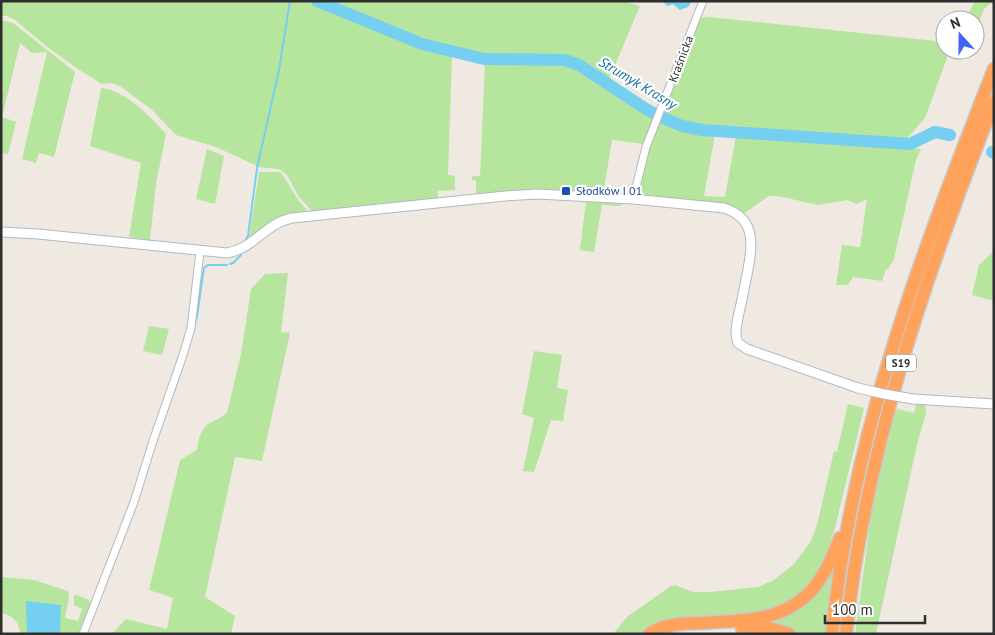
<svg xmlns="http://www.w3.org/2000/svg" width="995" height="635" viewBox="0 0 995 635" font-family="'PT Sans',sans-serif">
<rect width="100%" height="100%" fill="#efe9e1"/>
<path fill="#b6e59e" d="M1,1H313L422,46L452,55L448,175L455,176V190L438,191V200L312,211L299,197L287,175L279,169L259,167L216,147L176,135L152,110L120,86L111,83L102,84L78,69L46,46L15,20L7,16H1Z
M327,1H623L640,6L609,79L570,58L486,56L429,42Z
M707,1L701,18L709,17L945,42V50H950L925,118L903,143L702,129L682,125L662,116Z
M975,1H994L984,9L975,33V20H965Z
M1,20L13,23L75,72L54,157L39,153L36,163L22,159L47,52L32,53L20,43L2,117L16,122L8,154L1,153Z
M485,62L565,63L578,68L605,86L606,84L654,115L643,144L612,140L603,195L476,196V181L472,180V176H480Z
M101,88C125,90 151,117 166,134L156,184L150,240L129,237L141,163L90,146Z
M661,119L681,128L715,134L704,196L725,197L736,136L921,149L916,160L894,259L888,269H886L882,281L853,277L848,285H836L842,245L860,247L867,199L857,204L847,200L818,205L778,196H769L743,214L734,207L724,203L642,196L638,191L647,155Z
M207,149L224,156L215,204L196,199Z
M259,172H280L282,174L299,201L307,210L275,218L249,238Z
M586,201L622,204L620,206L602,205L594,252L580,250Z
M994,251V301L972,295L979,265Z
M288,273L281,332L290,333L262,461L235,457L205,597L235,616L231,634H112L126,619L167,629L173,598L149,590L180,460L197,450C199,439 200,427 212,422C217,419 222,417 227,413L241,354L251,289L265,274Z
M149,326L169,329L162,355L143,351Z
M534,351L562,355L557,388L568,390L563,421L551,420L534,472L523,471L534,418L522,414Z
M848,404L864,408L835,528L822,566L809,585L793,600L782,606L752,615L669,619L653,624L639,634H613L627,617L671,586L675,585L693,592H710L758,587L774,580L794,564L811,541L817,525L834,451L837,452Z
M916,405H925L926,413L918,440L876,634H855L872,509L894,416L897,409L914,413Z
M834,567L826,634H799L792,628L767,622C804,611 816,601 834,567Z
M1,577L34,580L68,591L69,598L65,618L78,621L82,609L74,605V596L76,595L89,600L90,604L80,634H20C20,622 12,615 1,613Z"/>
<path fill="#75cff0" d="M661,1H692L688,7L680,10L673,4L668,6Z
M26,601L61,605L60,634H27Z"/>
<g fill="none" stroke-linecap="round" stroke-linejoin="round">
<path stroke="#75cff0" stroke-width="2" d="M245,241L248,236L257,168L279,70L290,1
M230,264L233,263L241,255
M190,342L197,316L204,268L208,265H227
M174,392L180,373"/>
<path stroke="#75cff0" stroke-width="12" d="M317,1L422,44L484,59L565,60L579,65L646,109L659,116L682,126L702,130L910,144L935,132L950,135
M992,152L994,153"/>
<g stroke="#b4b7c1" stroke-width="9">
<path id="minor" d="M633,199L646,147L703,1
M83,634L134,502L153,441L183,355L191,328L200,252"/>
</g>
<g stroke="#b4b7c1" stroke-width="11">
<path id="tertiary" d="M1,232L38,234L227,253C253,249 266,223 292,218L505,196L537,194L633,199L724,208C758,219 752,247 747,275C744,288 742,301 739,313C737,323 734,333 738,343L747,349L858,388
M913,399L994,404"/>
</g>
<g stroke="#c9c9c9" stroke-width="15">
<path id="motorway" d="M742,628H769L789,634
M649,634C665,624 682,623 701,623C750,620 796,622 824,573C831,562 835,550 840,538
M832,634C851,437 922,252 994,69
M846,634C865,449 926,274 994,102"/>
</g>
<use href="#minor" stroke="#fff" stroke-width="7"/>
<use href="#tertiary" stroke="#fff" stroke-width="9"/>
<use href="#motorway" stroke="#ffa35c" stroke-width="12"/>
<g stroke="#b4b7c1" stroke-width="11" stroke-linecap="butt">
<path id="tertiary-bridge" d="M858,388L884,394L913,399"/>
</g>
<use href="#tertiary-bridge" stroke="#fff" stroke-width="9"/>
</g>
<rect fill="#1a4fb4" stroke="#fff" stroke-width="2" x="561" y="186" width="10" height="10" rx="2.5"/>
<g text-anchor="middle" stroke-width="4.5" stroke-linejoin="round" paint-order="stroke">
<rect fill="#fff" stroke="#6d6d6d" stroke-width="1" x="886" y="354.5" width="30" height="17" rx="4"/>
<g font-size="11" font-weight="bold" fill="#2e2e2e">
<text x="901" y="367">S19</text>
</g>
<g font-size="12" fill="#2e2e2e" stroke="#fff">
<text transform="translate(681 59) rotate(-69)" y="4">Kraśnicka</text>
</g>
<g font-size="12" fill="#164399" stroke="#fff" text-anchor="start">
<text x="576" y="195">Słodków I 01</text>
</g>
<g font-size="14" font-style="italic" fill="#0d6fa3" stroke="#fff">
<text transform="translate(638 83) rotate(31)" y="5">Strumyk Krasny</text>
</g>
</g>
<rect width="995" height="635" fill="none" stroke="#2e2e2e" stroke-width="5"/>
<g transform="translate(960 35) rotate(339)"><circle r="24" fill="#ffffff" stroke="#ababab"/>
<path d="M0-4L9 19L0 12L-9 19Z" fill="#4264fb"/>
<text y="-8" font-size="14" font-weight="bold" text-anchor="middle" fill="#2e2e2e">N</text>
</g>
<path d="M825 615v8h100v-8" fill="none" stroke="#2e2e2e" stroke-width="2.5"/>
<text x="832" y="615" font-size="15" fill="#2e2e2e" stroke="#ffffff" stroke-width="4" paint-order="stroke">100 m</text>
</svg>
